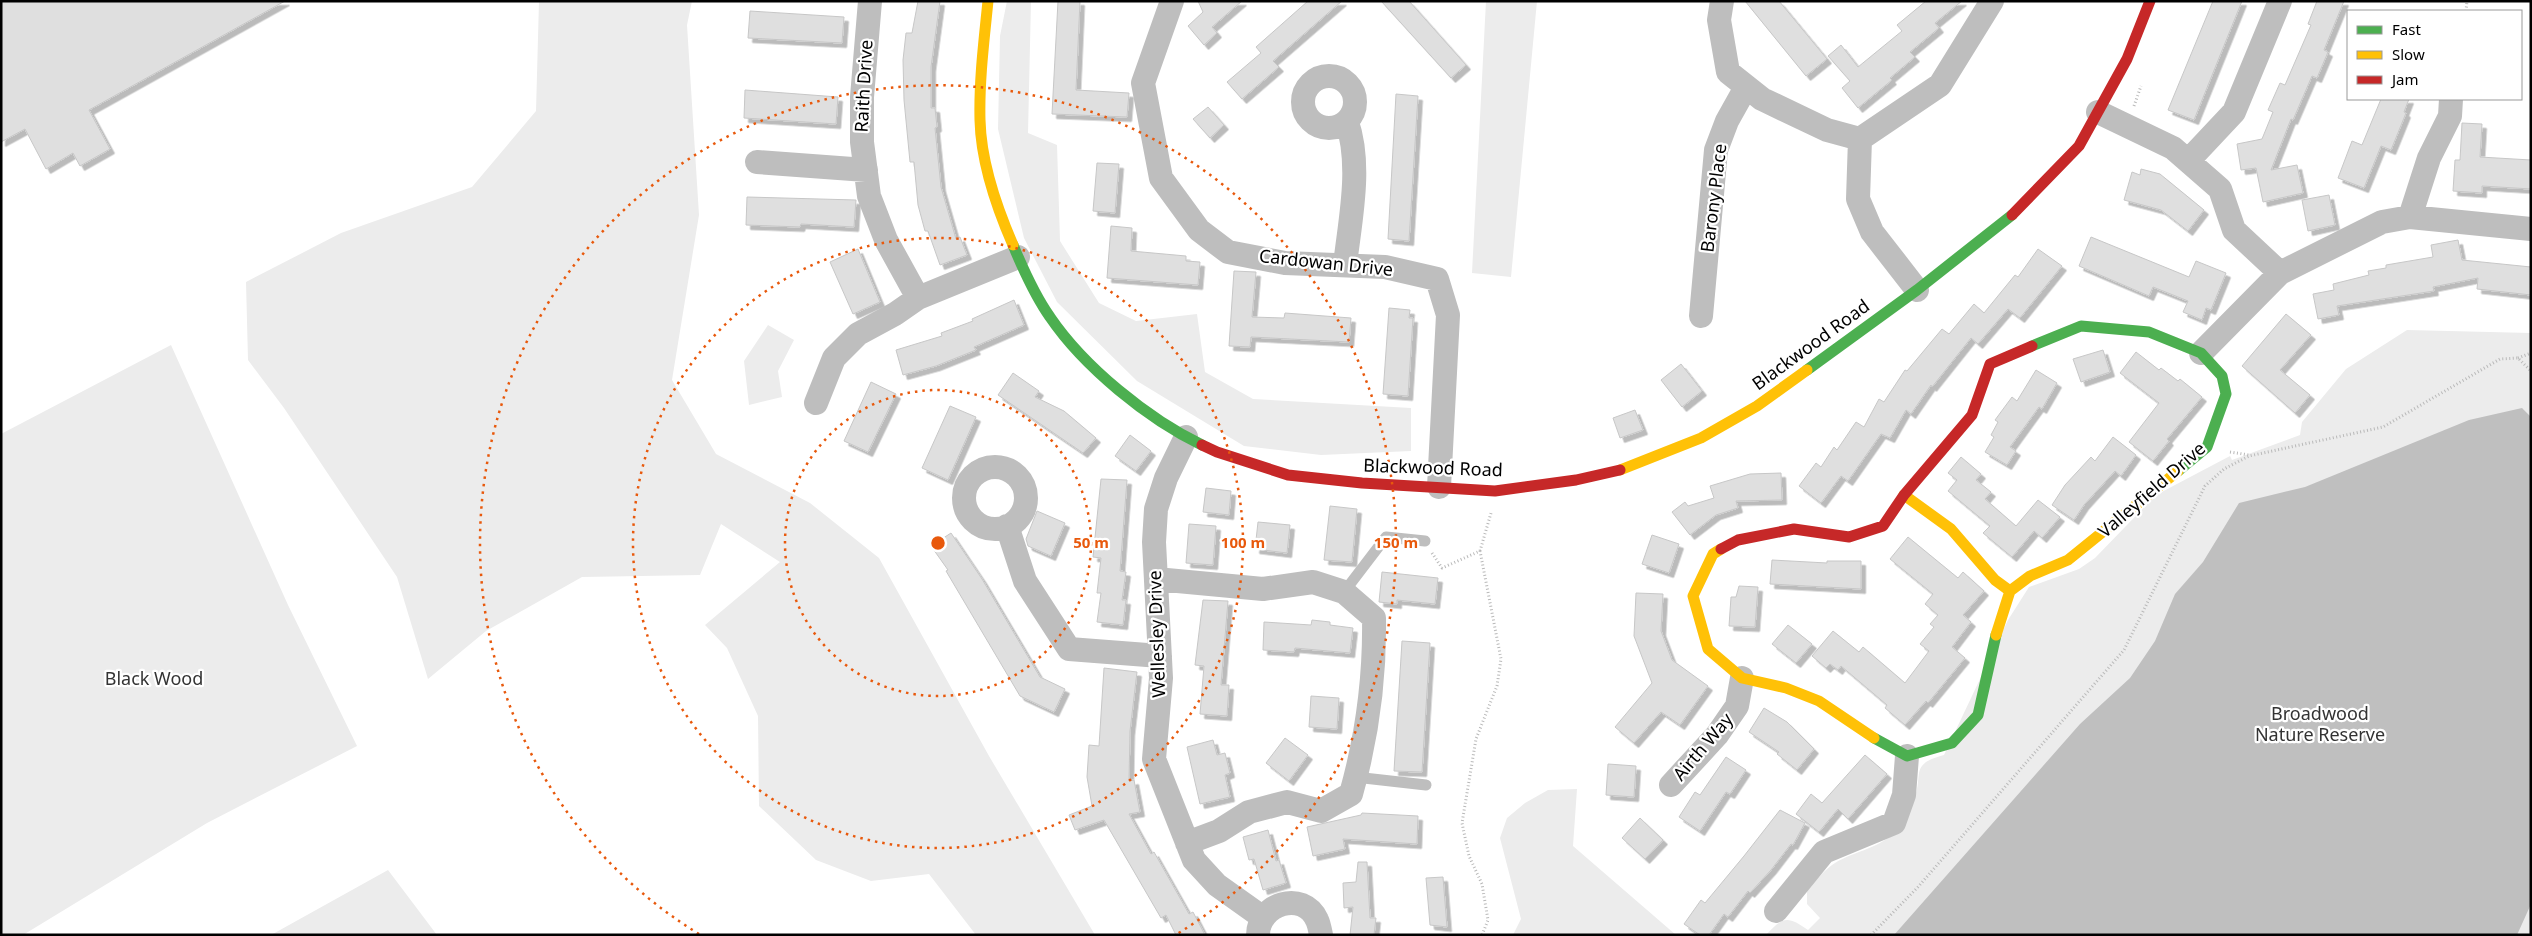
<svg xmlns="http://www.w3.org/2000/svg" width="2532" height="936" viewBox="0 0 2532 936" font-family="'Noto Sans',sans-serif">
<defs>
<filter id="shadow"><feDropShadow dx="4.5" dy="4.5" stdDeviation="0" flood-color="#0004"/></filter>
</defs>
<rect width="100%" height="100%" fill="#fff"/>
<path fill="#ececec" d="M539,1H692L687,25L699,215L672,380L716,454L810,503L879,558L989,756L1095,935H976L929,874L871,881L816,860L759,806L758,716L727,648L705,625L780,562L721,524L700,575L582,577L486,631L428,679L397,577L284,408L248,360L246,282L341,233L472,187L536,111Z
M1007,1H1031L1028,133L1057,145L1060,241L1099,303L1136,321L1197,314L1205,372L1253,399L1411,408V451L1321,455L1244,446L1137,381L1057,302L1024,238L998,129L1000,36Z
M1486,1H1537L1511,277L1472,273Z
M768,325L794,340L778,371L782,397L749,405L744,361Z
M2407,330L2531,333V935H1766C1783,916 1788,916 1808,930L1820,918L1807,904V889C1816,881 1825,869 1835,863C1854,851 1882,848 1896,830C1904,820 1912,809 1915,797C1923,773 1910,764 1944,755L2008,620L2029,587L2079,569L2095,558L2156,495L2230,456L2232,460L2300,435L2302,422L2346,369Z
M171,345L288,605L357,746L207,823L23,935H1V434Z
M1577,789L1573,846L1676,935H1513L1521,919L1500,838L1507,818L1525,803L1548,790Z
M388,870L437,935H271Z"/>
<path fill="#bfbfbf" d="M2522,408L2531,417V904L2517,935H1894L2080,724L2130,678L2155,641L2175,594L2203,562L2239,503L2305,487L2469,420Z"/>
<path fill="#dfdfdf" stroke="#c7c7c7" filter="url(#shadow)" d="M1,1H285L89,110L110,149L80,166L73,153L46,169L25,129L1,142Z
M918,1H940L931,67V108H935L937,127L935,128L941,187L956,239L960,237L967,255L940,265L928,231H925L918,205L914,162H910L904,100L903,60L906,33H912Z
M1058,1H1080L1076,90L1129,93L1127,117L1052,114Z
M1198,1H1242L1212,27L1217,33L1204,45L1188,26L1203,12Z
M1308,1H1342L1273,61L1279,67L1242,99L1227,82L1261,53L1256,47Z
M1381,1H1409L1466,65L1451,78Z
M1745,1H1779L1827,59L1806,76Z
M1926,1H1962L1935,23L1939,28L1910,52L1915,57L1890,78L1892,80L1858,108L1842,88L1850,81L1828,56L1841,45L1858,67L1902,31L1897,25Z
M2213,1H2242L2194,120L2168,110Z
M2317,1H2344L2324,50L2328,52L2317,78L2312,76L2293,120L2291,119L2271,170L2297,165L2303,193L2263,202L2256,168L2241,170L2237,144L2262,139L2273,112L2268,110L2280,83L2285,85L2311,25L2308,24Z
M750,11L844,17L842,43L748,38Z
M745,90L838,97L836,124L744,118Z
M1396,94L1418,96L1409,241L1388,239Z
M2381,99H2409L2404,112L2406,113L2391,150L2381,146L2364,188L2338,178L2352,141L2362,145Z
M1208,107L1224,125L1210,138L1193,119Z
M2462,123L2482,124L2480,157L2531,160V189L2482,186V193L2453,191L2455,160H2460Z
M1097,163L1119,164L1115,213L1093,211Z
M2141,169L2160,174L2204,210L2188,231L2161,210L2124,200L2132,172L2140,175Z
M2329,195L2335,225L2308,231L2302,200Z
M747,197L856,200L854,227L801,224L800,227L746,225Z
M1111,226L1132,228L1131,251L1186,256V261L1200,262L1198,285L1107,278Z
M2091,237L2189,277L2196,261L2226,273L2211,310L2206,308L2202,320L2183,312L2188,301L2153,287L2149,296L2079,266Z
M2458,240L2462,260L2531,267V295L2477,289L2478,278L2433,287L2434,291L2337,306L2339,315L2318,319L2313,294L2334,290L2333,284L2369,275L2368,271L2386,268V265L2433,257L2431,245Z
M858,249L880,302L853,314L830,262Z
M2038,249L2062,266L2020,318L2008,309L1978,344L1971,338L1932,387L1931,385L1911,414L1906,410L1890,438L1881,434L1848,481L1841,476L1821,503L1799,486L1816,463L1821,467L1834,447L1837,450L1856,422L1864,427L1879,399L1884,402L1905,370L1907,371L1942,329L1949,334L1974,304L1984,313L2015,275L2018,277Z
M1234,271L1256,272L1252,317L1284,318L1285,313L1351,318L1349,342L1251,337L1250,347L1229,346Z
M1014,300L1024,325L974,347L976,350L936,366L903,375L896,350L942,336L941,333L973,321L972,319Z
M1389,308L1410,310L1409,318H1413L1408,396L1383,394Z
M2286,314L2311,335L2280,370L2310,395L2295,413L2242,366Z
M2103,350L2110,372L2081,382L2073,359Z
M2136,352L2159,370L2161,368L2178,381L2180,379L2202,397L2167,439L2169,441L2153,461L2129,442L2159,403L2120,373Z
M1681,364L1702,391L1682,407L1661,380Z
M2036,370L2057,383L2042,409L2039,407L2010,447L2016,451L2007,465L1985,452L1994,437L1991,435L1998,422L1995,420L2012,397L2017,401Z
M1013,373L1039,391L1035,397L1064,411L1096,438L1083,453L998,395Z
M871,382L896,394L868,452L844,441Z
M950,406L976,417L948,480L922,468Z
M1635,410L1643,430L1620,438L1613,418Z
M1130,435L1151,451L1136,471L1115,456Z
M2113,437L2136,455L2121,476L2115,471L2084,505L2074,520L2052,505L2065,485L2091,457L2095,461Z
M1961,457L1981,474L1976,480L1991,492L1985,499L2016,526L2038,500L2060,517L2042,538L2034,531L2012,557L1983,533L1990,526L1948,491L1957,480L1948,473Z
M1781,473L1782,500L1736,501L1738,508L1716,515L1690,535L1672,512L1685,502L1688,506L1714,498L1710,486L1750,474Z
M1101,479L1127,480L1120,571L1126,572L1122,600H1126L1123,625L1097,622L1101,593H1097L1101,558L1093,557Z
M1206,488L1231,491L1229,515L1203,512Z
M1330,506L1357,509L1352,562L1324,560Z
M1037,511L1065,523L1051,556L1028,546L1026,539Z
M1258,522L1290,525L1287,553L1255,549Z
M1189,524L1216,526L1213,565L1186,563Z
M951,533L982,579L1040,677L1065,689L1054,712L1020,696L946,571L948,570L931,546Z
M1652,535L1679,544L1669,573L1642,564Z
M1908,537L1958,578L1963,572L1984,591L1963,615L1971,622L1952,647L1965,658L1928,703L1926,701L1905,725L1885,708L1887,705L1841,666L1838,670L1830,664L1826,668L1812,656L1833,631L1859,652L1863,647L1905,683L1929,651L1920,644L1934,627L1930,624L1938,615L1925,604L1933,594L1890,559Z
M1772,560L1827,563V561H1861V589L1770,584Z
M1382,572L1438,578L1435,604L1397,600V604L1379,602Z
M1739,586L1758,587L1755,627L1729,626L1731,597H1736Z
M1636,593L1663,594L1661,631L1672,660L1708,686L1680,725L1661,712L1634,743L1615,727L1652,683L1634,636Z
M1203,600L1228,601L1221,685H1229L1227,716L1200,714L1204,666L1195,665Z
M1312,620L1330,622V625L1353,628L1350,653L1295,648L1294,652L1263,650L1264,622L1311,625Z
M1788,625L1812,644L1796,663L1772,644Z
M1402,641L1430,643L1422,772L1394,771Z
M1104,668L1137,672L1130,731L1129,781L1134,780L1140,812L1129,814L1151,854L1154,852L1189,914L1193,912L1205,935H1176L1166,915L1161,918L1104,820L1075,830L1069,815L1092,806L1087,777L1089,745L1099,746Z
M1311,696L1339,698L1337,729L1309,727Z
M1764,708L1787,722L1814,749L1797,770L1777,754L1779,752L1749,732Z
M1285,738L1308,755L1289,781L1266,763Z
M1213,740L1217,755L1225,753L1230,773L1225,775L1230,797L1200,804L1187,747Z
M1865,755L1887,774L1848,819L1838,809L1819,832L1796,814L1811,794L1822,803Z
M1726,757L1746,770L1730,794L1726,792L1700,831L1679,817L1695,792L1700,795Z
M1608,764L1636,766L1634,797L1606,795Z
M1780,810L1805,823L1793,845L1791,844L1771,870L1750,893L1748,891L1728,917L1724,914L1709,935H1700L1684,924L1701,900L1705,903L1744,856Z
M1362,813L1418,816L1417,844L1343,839L1345,849L1313,856L1307,827L1361,815Z
M1640,818L1663,840L1645,859L1622,838Z
M1268,830L1276,861L1279,860L1286,883L1263,890L1254,859L1249,860L1243,837Z
M1358,862H1367L1370,918H1376L1374,935H1350L1353,907L1344,908L1343,883L1356,882Z
M1443,877L1447,927L1430,925L1426,878Z"/>
<g fill="none" stroke-linecap="round" stroke-linejoin="round">
<path stroke="#b9b9b9" stroke-width="3" stroke-dasharray="1 2.5" stroke-linecap="butt" d="M2466,11L2467,1
M2134,106L2141,86
M2518,358L2531,353
M2230,452L2249,455
M1480,551L1491,513
M1432,553L1442,568L1480,551L1501,659L1497,686L1476,739L1462,823L1469,856L1482,884L1488,920L1482,935
M1871,935L1918,887L2124,650L2205,486L2224,469L2249,456L2383,427L2500,359L2518,358L2531,371"/>
<path stroke="#bebebe" stroke-width="11" d="M1344,592L1386,537L1425,541
M1355,777L1426,785"/>
<path stroke="#bebebe" stroke-width="24" d="M870,1L862,97V142L869,196L886,240L918,298
M1172,1L1143,83L1161,178L1199,230L1228,252L1285,263L1385,267L1437,279L1448,315L1439,487
M1722,1L1719,20L1728,72L1762,99L1827,130L1860,139
M1303 102a26 26 0 1 1 52 0a26 26 0 1 1-52 0Z
M2098,112L2173,148L2220,189L2234,230L2280,273L2382,222L2410,217L2531,229
M1860,139L1940,85L1992,1
M1860,139L1858,199L1872,232L1917,290
M2188,161L2234,112L2280,1
M757,162L866,170
M2410,217L2429,158L2450,116L2451,99
M1345,265C1350,220 1362,166 1347,122
M1701,316L1716,150L1727,121L1746,87
M2201,353L2280,273
M816,403L834,358L858,334L895,314L918,298L1018,257
M1186,437L1166,478L1156,509L1154,542L1161,678L1154,759L1194,860L1217,885L1262,917
M964 498a31 31 0 1 1 62 0a31 31 0 1 1-62 0Z
M1007,526L1025,581L1069,649L1160,656
M1156,579L1263,589L1313,582L1344,592L1374,618C1375,677 1367,737 1351,794L1321,811L1287,802L1249,812L1219,831L1187,843
M1671,785L1717,735L1737,706L1742,678
M1776,911L1824,852L1894,823L1904,795L1907,756
M1258,935C1258,904 1303,889 1317,920C1319,924 1320,930 1321,935"/>
<path stroke="#4caf50" stroke-width="11" d="M1013,245C1023,269 1035,296 1050,317C1084,367 1148,419 1202,445
M2032,346L2081,326L2149,332L2201,353L2222,376L2226,394L2207,447L2178,471
M1807,370L1917,290L2012,215
M1874,738L1907,756L1952,743L1978,715L1996,635"/>
<path stroke="#ffc107" stroke-width="11" d="M988,1C984,41 979,80 980,120C981,163 996,206 1013,245
M1620,470L1701,438L1757,406L1807,370
M1904,495L1951,529L1995,580L2010,591L1996,635
M1721,549L1713,554L1693,596L1708,649L1742,678L1786,688L1819,701L1874,738
M2010,591L2030,576L2068,560L2178,471"/>
<path stroke="#c62828" stroke-width="11" d="M2012,215L2079,146L2127,59L2150,1
M1202,445L1217,452L1288,475L1362,483L1495,491L1576,480L1620,470
M1721,549L1738,540L1794,529L1849,537L1883,526L1904,495L1972,415L1990,364L2032,346"/>
</g>
<g fill="none" stroke="#e8590c" stroke-width="2.5" stroke-dasharray="2.5 5">
<circle cx="938" cy="543" r="153"/>
<circle cx="938" cy="543" r="305"/>
<path d="M699 934A458 458 0 1 1 1177 934"/>
</g>
<g text-anchor="middle" stroke-width="4.5" stroke-linejoin="round" paint-order="stroke">
<g font-size="18" fill="#000" stroke="#fff">
<text transform="translate(864 86) rotate(-87)" y="6">Raith Drive</text>
<text transform="translate(1714 198) rotate(-83)" y="6">Barony Place</text>
<text transform="translate(1326 263) rotate(6)" y="6">Cardowan Drive</text>
<text transform="translate(1811 345) rotate(-36)" y="6">Blackwood Road</text>
<text transform="translate(1433 468) rotate(2)" y="6">Blackwood Road</text>
<text transform="translate(2152 490) rotate(-41)" y="6">Valleyfield Drive</text>
<text transform="translate(1157 634) rotate(-92)" y="6">Wellesley Drive</text>
<text transform="translate(1703 747) rotate(-50)" y="6">Airth Way</text>
</g>
<g font-size="18" fill="#333" stroke="#fff">
<text x="154" y="685">Black Wood</text>
<text x="2320" y="720">Broadwood<tspan x="2320" dy="21">Nature Reserve</tspan></text>
</g>
</g>
<circle cx="938" cy="543" r="8" fill="#e8590c" stroke="#fff" stroke-width="2.5"/>
<g font-size="15" text-anchor="middle" font-weight="bold" fill="#e8590c" stroke="#fff" stroke-width="4.5" stroke-linejoin="round" paint-order="stroke">
<text x="1091" y="548">50 m</text>
<text x="1243" y="548">100 m</text>
<text x="1396" y="548">150 m</text>
</g>
<rect width="2532" height="936" fill="none" stroke="#000000" stroke-width="5"/>
<rect x="2347" y="10" width="175" height="90" fill="#ffffff" stroke="#999999"/>
<rect x="2357" y="26" width="25" height="8" fill="#4caf50" stroke="#999999"/>
<text x="2392" y="35" font-size="15" fill="#000000">Fast</text>
<rect x="2357" y="51" width="25" height="8" fill="#ffc107" stroke="#999999"/>
<text x="2392" y="60" font-size="15" fill="#000000">Slow</text>
<rect x="2357" y="76" width="25" height="8" fill="#c62828" stroke="#999999"/>
<text x="2392" y="85" font-size="15" fill="#000000">Jam</text>
</svg>
